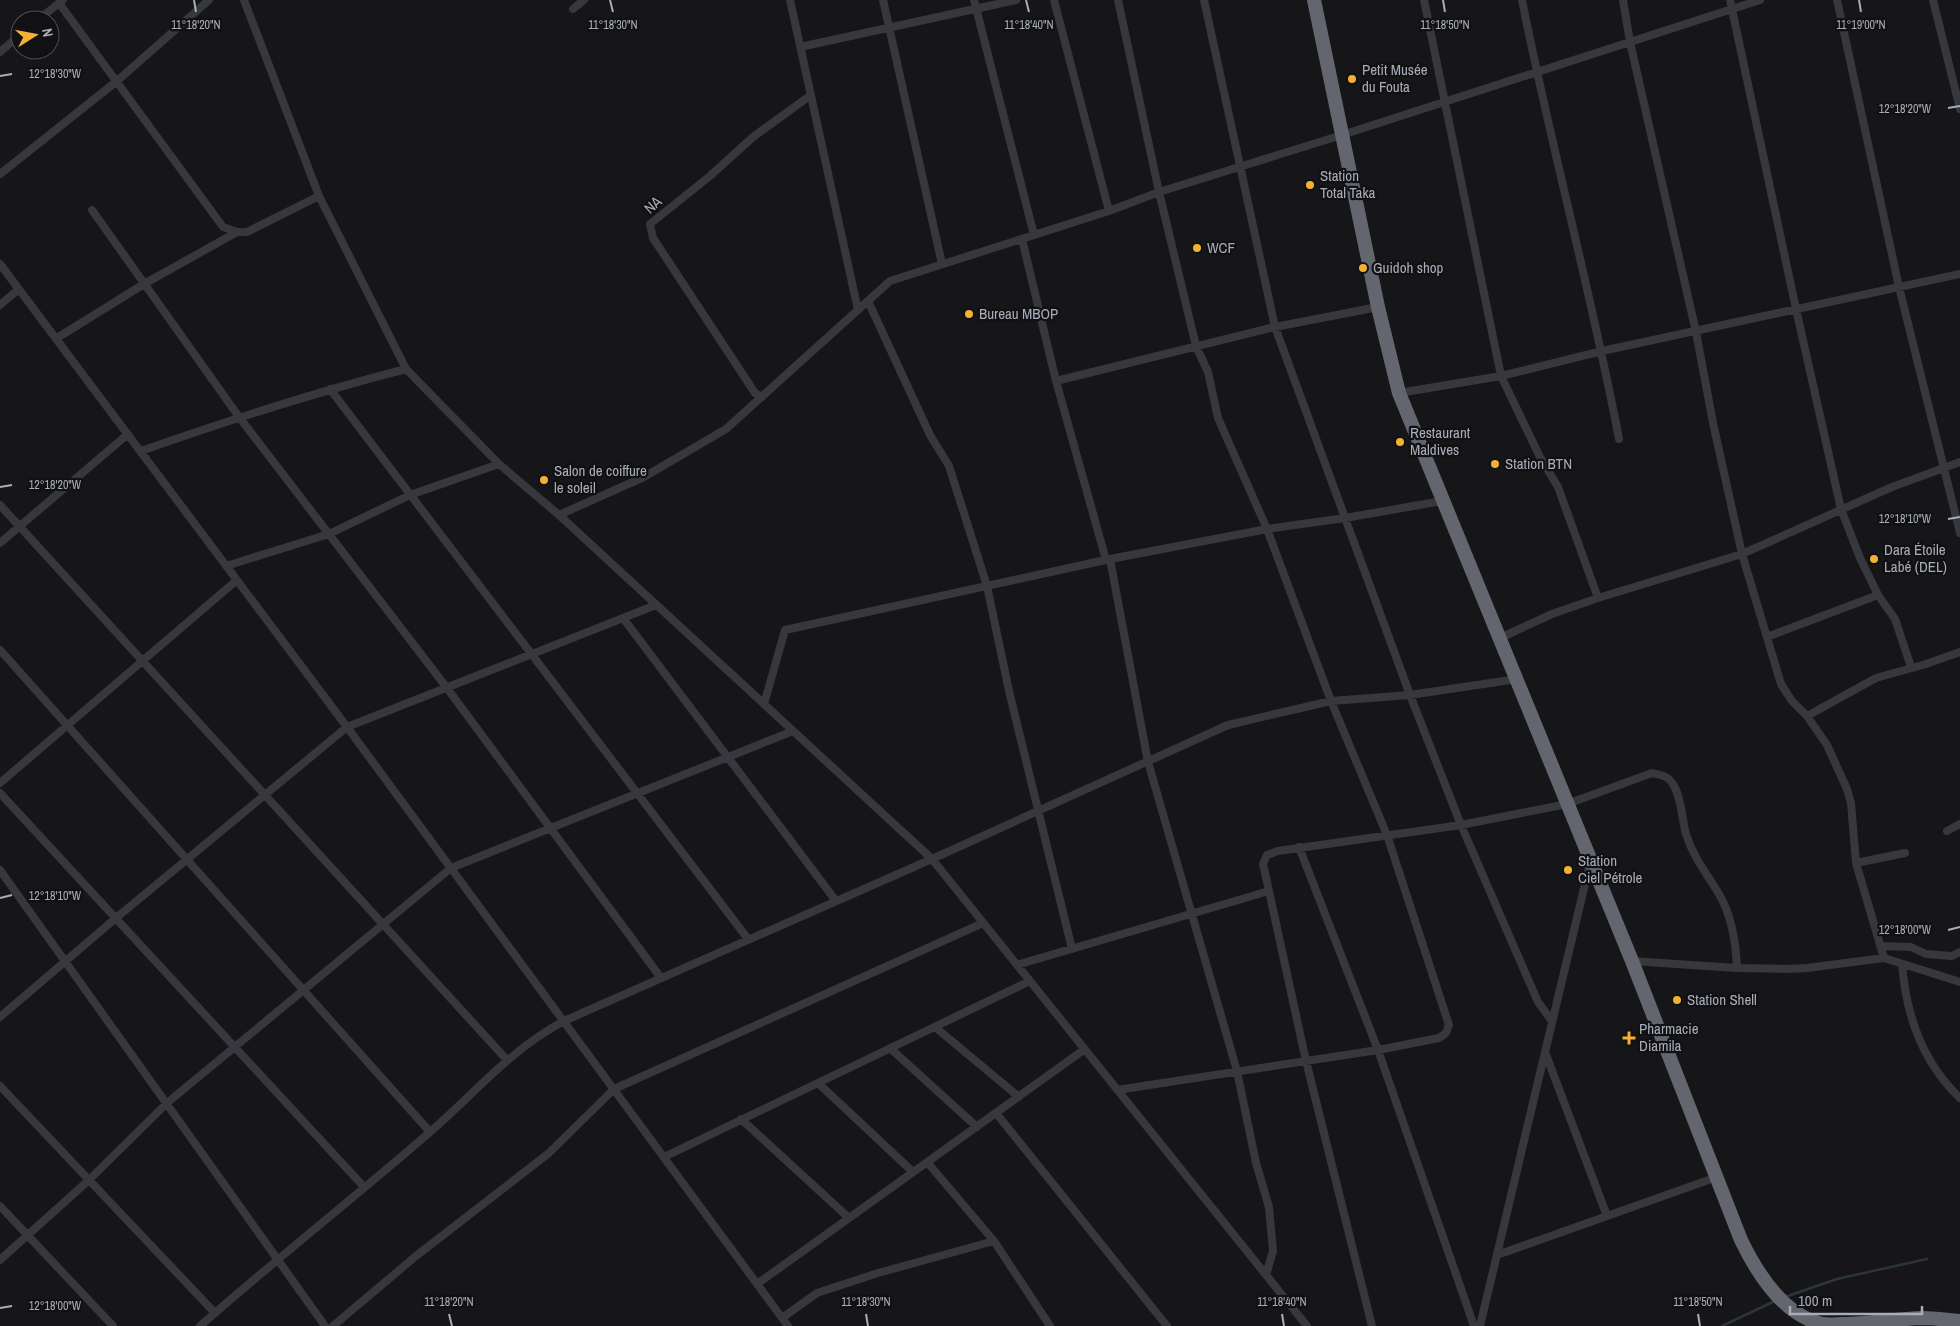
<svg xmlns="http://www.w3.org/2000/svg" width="1960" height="1326" viewBox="0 0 1960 1326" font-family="'Archivo Narrow',sans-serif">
<rect width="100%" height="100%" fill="#161618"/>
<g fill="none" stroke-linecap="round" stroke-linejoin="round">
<path stroke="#2c353c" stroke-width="2.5" d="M1785,1297L1837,1279L1927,1259
M1722,1326L1775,1301"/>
<path stroke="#37383d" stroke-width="8" d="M244,0L319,196L406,369L499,464L559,515L932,859L1307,1326
M790,0L858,310
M883,0L942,264
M974,0L1034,235
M1054,0L1109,211
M1204,0L1275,327L1410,695L1461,825L1538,1002L1552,1021
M1424,0L1501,376L1540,457L1558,487L1598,598
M1522,0C1551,147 1591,291 1619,439
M1623,0L1630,42L1696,332L1713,423L1742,554L1781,684L1792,701L1807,716L1827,745L1847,789L1851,803L1856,863L1884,958
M1730,0L1796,309L1841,509L1860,558L1878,595L1895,619L1911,667
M1837,0L1899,287L1960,533
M1933,0L1960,109
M59,3L223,227L237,232H247L319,196
M573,9L584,0
M38,20L63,0
M800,47L1016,0
M0,52L20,35
M0,174L117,81L209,0
M92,210L239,417L447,688L661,978
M1022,239L1056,381L1106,560
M0,264L347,727L788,1326
M868,301L930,435L949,466L987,586L1009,691L1072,949
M0,305L19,289
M57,338L144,284L237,232
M1056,381L1275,327L1378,307
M330,389L748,939
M1399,393L1501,376L1602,351L1960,274
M762,397L755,393L653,238L650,224L710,176L753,137L811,95
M141,451C229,420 316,392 406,369
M0,505L507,1060
M559,515L644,477L726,429L890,281L1109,211L1159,192L1342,135L1760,0
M0,543L128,434
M1110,559L1148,762L1237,1071L1256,1163L1269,1207L1273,1251L1266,1275
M226,566L329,534L410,495L499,464
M623,618L836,901
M1767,637L1878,595
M1500,638L1552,614L1598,598L1742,554L1892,487L1960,462
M0,650L430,1132
M764,704L785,630L1110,559L1267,529L1345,518L1442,501
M1807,716L1876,678L1926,664L1960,652
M0,783L237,580
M0,793L364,1187
M1947,831L1960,824
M1299,847L1378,1050L1474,1326
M1856,863L1905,853
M0,870L325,1326
M1269,891L1306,1061L1372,1326
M1880,946L1911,947L1926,954L1952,956L1960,952
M1632,961L1737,968L1788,969L1807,968L1884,958L1960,982
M1902,964C1906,1015 1922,1062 1960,1098
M1017,965L1269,891L1263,864L1267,855L1278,851L1461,825L1567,804L1652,773C1660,775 1667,775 1672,783C1681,794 1682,820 1686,834C1693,857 1707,874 1719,894C1732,916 1736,943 1737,968
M0,1017L116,918L347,727L656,605
M935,1027L1019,1097
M890,1048L977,1127
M1545,1052L1607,1216
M818,1083L913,1172
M0,1086L215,1313
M1117,1090L1378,1050L1439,1038L1446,1033L1449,1025L1387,835L1331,701L1267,529L1218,418L1208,372L1196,346L1159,192L1118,0
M996,1113L1167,1326
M741,1119L849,1218
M664,1157L1030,981
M927,1162L994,1241L1050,1326
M0,1206L113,1326
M1497,1255L1717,1177
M0,1260L89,1180L167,1103L451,868L793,731
M757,1284L1085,1049
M782,1318L817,1293L878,1273L994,1241
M200,1326C275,1260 354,1198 430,1132C474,1094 511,1049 564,1021L932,859L1228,725L1331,701L1410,695L1517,679
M333,1326L416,1256L549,1153L614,1089L983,923
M1480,1326L1590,863"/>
<path stroke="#63666e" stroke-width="14" d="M1314,0L1378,307L1399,393L1632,961L1741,1240C1757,1273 1783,1316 1823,1324C1829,1325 1836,1324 1842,1324C1869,1324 1895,1319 1922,1318C1935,1318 1947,1320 1960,1321"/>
</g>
<path fill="none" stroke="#a8adb8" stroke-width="2" d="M194,0L196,12M610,0L613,12M1026,0L1029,12M1443,0L1445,12M1859,0L1861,12M0,76L12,74M1948,108L1960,106M0,487L12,485M1948,519L1960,517M0,898L12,895M1948,930L1960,927M0,1308L12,1306M449,1314L452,1326M866,1314L868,1326M1282,1314L1284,1326M1698,1314L1700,1326"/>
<g fill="#f2b134" stroke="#111113" stroke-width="2">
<circle cx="1352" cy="79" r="5"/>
<circle cx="1310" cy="185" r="5"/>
<circle cx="1197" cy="248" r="5"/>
<circle cx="1363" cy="268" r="5"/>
<circle cx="969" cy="314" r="5"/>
<circle cx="1400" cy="442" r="5"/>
<circle cx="1495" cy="464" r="5"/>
<circle cx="544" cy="480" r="5"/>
<circle cx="1874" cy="559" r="5"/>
<circle cx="1568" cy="870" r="5"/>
<circle cx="1677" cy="1000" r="5"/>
<path d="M1626.5 1030.5h5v5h5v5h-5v5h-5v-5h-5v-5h5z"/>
</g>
<g text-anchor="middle" stroke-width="4.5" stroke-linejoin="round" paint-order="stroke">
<g font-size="15" fill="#a8adb8" stroke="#111113" text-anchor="start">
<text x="1362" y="75">Petit Musée<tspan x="1362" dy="17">du Fouta</tspan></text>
<text x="1320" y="181">Station<tspan x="1320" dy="17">Total Taka</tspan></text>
<text x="1207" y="253">WCF</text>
<text x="1373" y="273">Guidoh shop</text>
<text x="979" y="319">Bureau MBOP</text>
<text x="1410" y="438">Restaurant<tspan x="1410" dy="17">Maldives</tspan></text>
<text x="1505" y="469">Station BTN</text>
<text x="554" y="476">Salon de coiffure<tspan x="554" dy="17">le soleil</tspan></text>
<text x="1884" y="555">Dara Étoile<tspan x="1884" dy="17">Labé (DEL)</tspan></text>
<text x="1578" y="866">Station<tspan x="1578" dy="17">Ciel Pétrole</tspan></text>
<text x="1687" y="1005">Station Shell</text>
<text x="1639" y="1034">Pharmacie<tspan x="1639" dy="17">Diamila</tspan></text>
</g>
<g font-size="15" fill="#a8adb8" stroke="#111113">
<text transform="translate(653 205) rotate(-42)" y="5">NA</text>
</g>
</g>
<g font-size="12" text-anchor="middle" fill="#a8adb8" stroke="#111113" stroke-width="4.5" stroke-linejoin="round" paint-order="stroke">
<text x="196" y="29">11°18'20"N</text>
<text x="613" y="29">11°18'30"N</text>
<text x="1029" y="29">11°18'40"N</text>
<text x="1445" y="29">11°18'50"N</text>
<text x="1861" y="29">11°19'00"N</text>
<text x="55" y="78">12°18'30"W</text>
<text x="1905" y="113">12°18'20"W</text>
<text x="55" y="489">12°18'20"W</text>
<text x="1905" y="523">12°18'10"W</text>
<text x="55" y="900">12°18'10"W</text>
<text x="1905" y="934">12°18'00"W</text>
<text x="449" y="1306">11°18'20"N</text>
<text x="866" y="1306">11°18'30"N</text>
<text x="1282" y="1306">11°18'40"N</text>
<text x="1698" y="1306">11°18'50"N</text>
<text x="55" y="1310">12°18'00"W</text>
</g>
<g transform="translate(35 35) rotate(79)"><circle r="24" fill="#111113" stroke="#4d4f55"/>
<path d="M0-4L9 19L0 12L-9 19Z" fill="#f2b134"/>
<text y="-8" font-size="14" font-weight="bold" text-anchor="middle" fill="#a8adb8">N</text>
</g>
<path d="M1790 1306v8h132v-8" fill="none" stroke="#a8adb8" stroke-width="2.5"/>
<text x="1798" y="1306" font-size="15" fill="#a8adb8" stroke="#111113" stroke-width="4" paint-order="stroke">100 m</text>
</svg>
